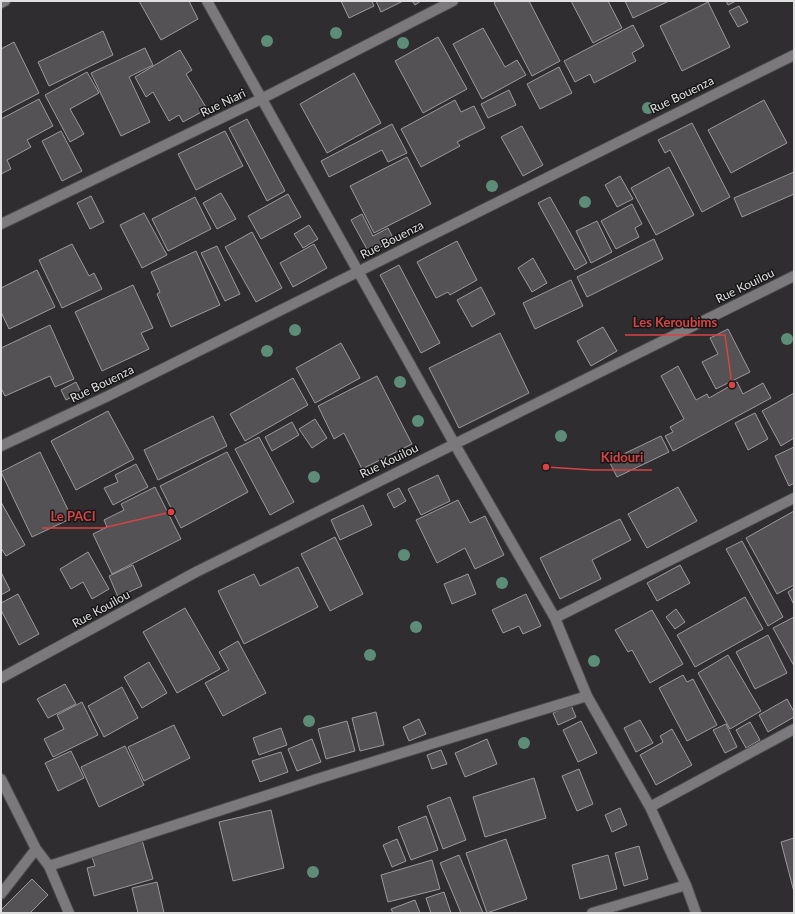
<svg xmlns="http://www.w3.org/2000/svg" width="795" height="914" viewBox="0 0 795 914" font-family="Lato,sans-serif">
<rect width="100%" height="100%" fill="#2f2d2f"/>
<path fill="#545254" stroke="#9c9a9c" d="M139,1H189L198,19L161,40Z
M341,1H372L374,6L349,18Z
M376,1H403L381,12Z
M412,1H421L415,5Z
M497,1H529L560,61L532,76L494,3Z
M571,1H608L622,28L593,43Z
M625,1H669L633,18Z
M726,1H736L728,5Z
M708,2L730,47L682,71L660,26Z
M739,6L748,22L738,27L729,11Z
M633,25L644,46L632,53L636,61L594,83L590,74L575,82L564,61Z
M483,28L505,67L517,60L526,75L482,99L453,44Z
M103,31L113,55L49,86L38,62Z
M438,37L467,89L423,113L395,61Z
M14,42L39,93L1,113V49Z
M145,48L153,65L129,77L150,122L121,136L91,73Z
M180,50L192,70L186,74L207,109L183,122L179,115L169,121L153,92L146,97L135,77Z
M559,67L572,93L540,109L527,84Z
M87,72L99,93L70,109L84,134L70,142L45,95Z
M354,73L381,123L327,153L300,104Z
M509,90L516,105L488,118L481,104Z
M39,99L53,126L27,140L31,147L7,160L11,169L1,174V119Z
M455,100L461,112L474,106L485,128L457,142L460,146L421,167L401,129Z
M764,100L787,143L731,173L708,130Z
M247,119L285,191L267,201L229,128Z
M692,123L730,197L702,212L670,150L665,153L658,140Z
M392,124L407,153L388,162L382,150L329,177L321,161Z
M522,126L543,165L523,176L501,137Z
M61,131L82,171L62,181L42,141Z
M225,131L243,166L196,190L178,154Z
M407,157L431,204L374,233L350,186Z
M669,167L694,215L656,235L631,188Z
M794,172V194L742,217L734,198Z
M620,176L633,199L617,207L605,185Z
M221,193L236,219L217,229L203,203Z
M288,194L301,217L261,239L248,216Z
M91,196L104,222L90,229L77,203Z
M195,197L211,229L168,251L152,219Z
M550,197L587,263L575,270L538,203Z
M632,204L642,224L635,228L639,237L616,249L601,221Z
M144,213L167,255L142,268L120,225Z
M362,214L373,236L388,228L394,240L369,253L351,220Z
M597,221L612,252L591,263L576,231Z
M309,225L318,239L303,248L294,234Z
M252,232L282,288L256,302L225,247Z
M654,239L663,259L587,297L577,277Z
M457,241L477,280L450,295L448,292L436,298L417,262Z
M72,244L89,276L94,273L102,289L62,308L39,260Z
M314,244L327,268L293,287L280,263Z
M217,246L240,294L225,301L201,253Z
M196,251L220,305L171,327L157,294L160,292L151,272Z
M533,258L547,283L532,292L518,268Z
M399,265L440,343L421,353L380,275Z
M37,270L55,307L9,329L1,312V288Z
M571,280L583,306L535,329L523,303Z
M133,285L153,328L141,333L149,349L102,371L75,312Z
M481,287L495,314L472,327L457,300Z
M50,325L74,379L55,387L50,376L5,396L1,388V348Z
M603,327L617,351L591,366L577,341Z
M728,329L750,372L716,389L702,362L718,354L710,338Z
M500,333L529,393L459,428L429,368Z
M341,343L360,378L315,403L296,368Z
M678,366L696,400L707,394L709,398L737,382L743,394L763,383L771,398L673,451L665,436L673,432L670,427L684,419L661,376Z
M377,376L412,444L362,469L344,433L334,439L318,406Z
M293,378L308,405L245,441L230,414Z
M76,382L81,392L66,400L61,390Z
M794,393V438L781,446L762,411Z
M108,411L134,459L76,490L51,441Z
M755,413L768,439L748,450L735,423Z
M213,416L227,446L158,480L144,450Z
M315,419L327,438L312,448L299,429Z
M292,422L299,435L272,451L265,437Z
M661,436L669,452L617,477L609,461Z
M259,437L294,502L270,515L235,449Z
M794,447V483L789,486L775,456Z
M40,452L72,518L32,537L1,472Z
M227,452L248,492L181,528L160,486Z
M136,464L148,487L113,505L104,488L118,482L115,475Z
M438,475L450,501L421,515L408,489Z
M155,487L181,539L112,574L93,534L107,527L104,520L124,510L121,504Z
M678,487L697,521L647,548L628,514Z
M399,488L406,501L394,508L387,494Z
M458,500L470,523L485,516L504,555L475,569L465,548L437,563L416,520Z
M1,502L25,545L6,556L1,548Z
M363,505L372,525L340,540L331,520Z
M794,511V585L777,594L746,538Z
M620,519L631,540L592,560L601,579L560,599L540,558Z
M335,537L363,594L330,611L301,554Z
M742,541L783,617L768,626L726,549Z
M88,552L109,589L92,599L83,582L71,589L60,569Z
M133,565L142,586L118,597L109,576Z
M680,565L690,583L657,601L647,583Z
M298,567L318,607L244,644L218,591L254,574L260,586Z
M1,572L10,590L1,595Z
M468,574L476,594L452,604L444,584Z
M794,588V605L788,592Z
M18,594L39,634L19,645L1,610V603Z
M526,594L541,626L523,634L519,626L503,633L492,610Z
M745,597L763,629L695,667L677,635Z
M185,608L220,669L177,693L143,632Z
M676,609L685,622L675,629L666,617Z
M652,610L683,664L650,683L632,650L628,652L615,630Z
M794,617V666L773,628Z
M768,635L787,673L755,689L736,652Z
M238,641L266,693L223,716L205,683L229,670L219,652Z
M728,655L761,711L730,729L698,673Z
M149,662L167,693L142,708L124,677Z
M683,675L687,682L693,679L717,725L687,741L659,688Z
M65,684L76,704L48,718L37,699Z
M122,687L138,718L104,737L88,706Z
M787,699L794,712V717L768,732L759,715Z
M82,702L98,735L53,757L44,739L64,729L57,715Z
M571,705L576,717L558,725L553,713Z
M376,712L384,745L360,751L352,718Z
M419,719L426,734L409,741L403,727Z
M640,720L653,743L636,752L624,728Z
M347,721L355,751L326,759L318,729Z
M581,721L597,753L578,762L563,730Z
M750,722L760,740L746,748L736,730Z
M726,724L737,747L725,753L713,730Z
M174,725L190,758L144,781L128,747Z
M281,728L287,745L259,755L253,738Z
M672,729L692,765L656,785L640,755L663,742L660,736Z
M312,739L321,762L297,771L288,749Z
M487,739L497,764L465,777L455,753Z
M125,746L144,785L99,807L81,767Z
M441,750L447,764L432,769L427,755Z
M71,751L84,778L58,791L45,763Z
M281,752L288,772L260,782L252,761Z
M579,769L593,804L577,811L562,776Z
M534,778L546,818L485,837L473,797Z
M450,797L466,840L443,849L427,806Z
M620,808L627,825L612,832L605,815Z
M271,810L284,868L233,881L219,822Z
M426,816L438,850L411,860L398,827Z
M794,838V892L781,842Z
M397,839L406,861L392,867L383,845Z
M506,839L527,899L487,913L466,853Z
M142,840L153,879L94,896L87,868L95,866L91,854Z
M639,846L648,879L624,886L615,853Z
M459,855L483,913H461L440,863Z
M608,855L617,889L580,899L572,865Z
M432,860L440,889L388,902L381,875Z
M32,879L48,895L30,913H1V910Z
M157,882L164,913H138L132,888Z
M444,892L451,913H431L426,898Z
M415,900L420,913H393L391,909Z"/>
<g fill="none" stroke-linecap="round" stroke-linejoin="round">
<g stroke="#4b4a4c" stroke-width="12">
<path id="street" d="M207,1L454,443L555,618L587,696L650,807L686,885L696,913
M1,3L5,1
M1,224L261,99L453,1
M1,446L108,396L794,55
M555,618L794,498
M1,678L196,572L794,276
M1,779L36,849L49,866L69,913
M650,807L794,729
M49,866L317,779L587,696
M1,894L36,849
M592,913L686,885"/>
</g>
<use href="#street" stroke="#7b797c" stroke-width="10"/>
</g>
<g fill="#5d8d79">
<circle cx="336" cy="33" r="6"/>
<circle cx="267" cy="41" r="6"/>
<circle cx="403" cy="43" r="6"/>
<circle cx="648" cy="108" r="6"/>
<circle cx="492" cy="186" r="6"/>
<circle cx="585" cy="202" r="6"/>
<circle cx="295" cy="330" r="6"/>
<circle cx="787" cy="339" r="6"/>
<circle cx="267" cy="351" r="6"/>
<circle cx="400" cy="382" r="6"/>
<circle cx="418" cy="421" r="6"/>
<circle cx="561" cy="436" r="6"/>
<circle cx="314" cy="477" r="6"/>
<circle cx="404" cy="555" r="6"/>
<circle cx="502" cy="583" r="6"/>
<circle cx="416" cy="627" r="6"/>
<circle cx="370" cy="655" r="6"/>
<circle cx="594" cy="661" r="6"/>
<circle cx="309" cy="721" r="6"/>
<circle cx="524" cy="743" r="6"/>
<circle cx="313" cy="872" r="6"/>
</g>
<g text-anchor="middle" stroke-width="3" stroke-linejoin="round" paint-order="stroke">
<g font-size="12" fill="#e0dfe0" stroke="#171617">
<text transform="translate(682 95) rotate(-26)" y="4">Rue Bouenza</text>
<text transform="translate(223 103) rotate(-26)" y="4">Rue Niari</text>
<text transform="translate(392 240) rotate(-27)" y="4">Rue Bouenza</text>
<text transform="translate(745 286) rotate(-26)" y="4">Rue Kouilou</text>
<text transform="translate(102 384) rotate(-26)" y="4">Rue Bouenza</text>
<text transform="translate(389 461) rotate(-26)" y="4">Rue Kouilou</text>
<text transform="translate(101 609) rotate(-29)" y="4">Rue Kouilou</text>
</g>
</g>
<path fill="none" stroke="#d84344" stroke-width="1.5" d="M732 385L725 335H625M546 467L593 470H652M171 512L103 528H42"/>
<g fill="#d84344" stroke="#171617" stroke-width="1.5">
<circle cx="732" cy="385" r="4"/>
<circle cx="546" cy="467" r="4"/>
<circle cx="171" cy="512" r="4"/>
</g>
<g font-size="13" text-anchor="middle" font-weight="bold" fill="#d84344" stroke="#171617" stroke-width="3" stroke-linejoin="round" paint-order="stroke">
<text x="675" y="327">Les Keroubims</text>
<text x="622" y="462">Kidouri</text>
<text x="73" y="521">Le PACI</text>
</g>
<rect width="795" height="914" fill="none" stroke="#e0dfe0" stroke-width="4"/>
</svg>
